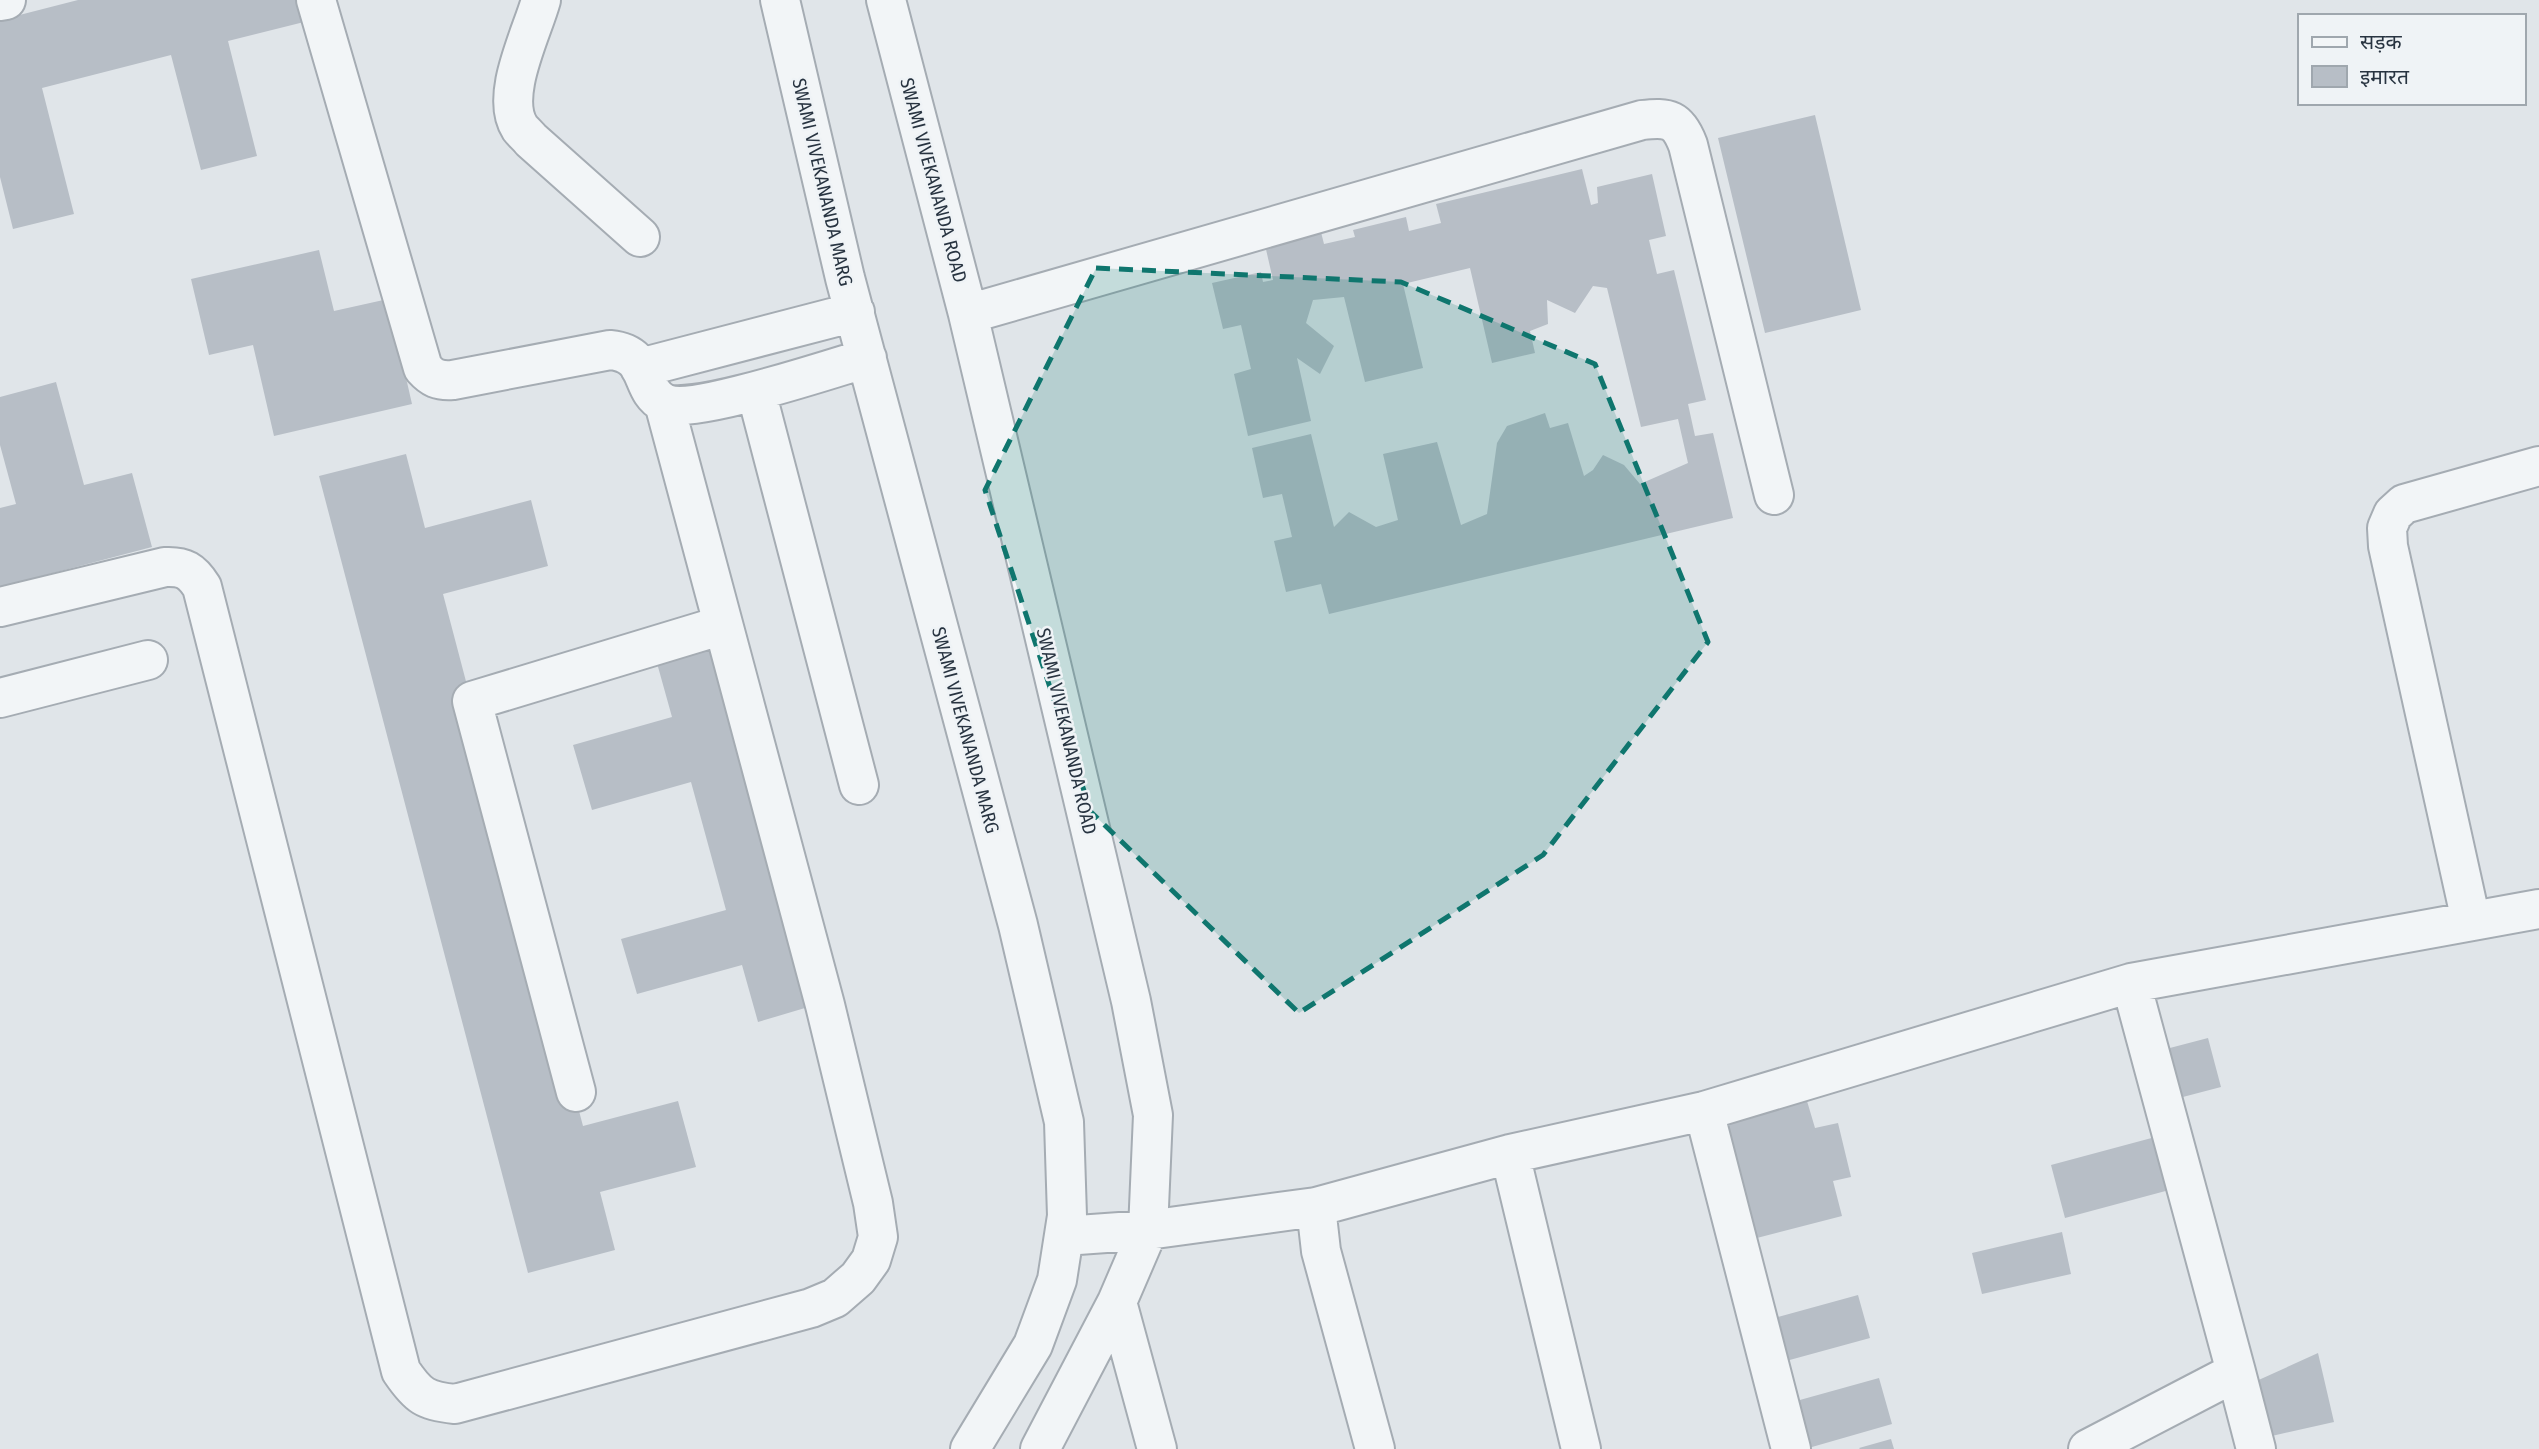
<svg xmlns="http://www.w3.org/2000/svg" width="2539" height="1449" viewBox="0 0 2539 1449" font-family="'Fira Sans Condensed','Noto Sans Devanagari',sans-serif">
<rect width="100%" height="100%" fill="#e0e5e9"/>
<path fill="#b7bec6" d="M78,0H299L304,22L228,41L257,156L201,170L171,55L42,88L74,214L13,229L0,177V20Z
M1815,115L1861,310L1765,333L1718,138Z
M1582,169L1591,205L1598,203L1597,187L1652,174L1666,236L1649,240L1657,274L1674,270L1706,400L1688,404L1695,436L1713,433L1733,518L1329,614L1321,584L1286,592L1274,541L1292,537L1282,494L1263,498L1252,448L1311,434L1334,527L1349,512L1376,527L1398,520L1383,454L1437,442L1461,525L1487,514L1497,443L1507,426L1545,413L1550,428L1568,423L1584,476L1593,470L1603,455L1624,465L1640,484L1688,463L1678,419L1641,427L1607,288L1593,286L1575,313L1547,300L1548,324L1530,331L1535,353L1492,363L1470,268L1403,284L1423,368L1365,382L1344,297L1313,300L1306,323L1334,346L1320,374L1297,358L1311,421L1248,436L1234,374L1251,369L1241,325L1223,329L1212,283L1261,272L1263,282L1273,280L1265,245L1321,232L1324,244L1355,237L1353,230L1406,217L1409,231L1441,223L1436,204Z
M319,250L334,311L388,299L412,404L274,436L253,345L209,355L191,279Z
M56,382L84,485L132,473L152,547L0,587V508L16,504L0,445V397Z
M406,454L425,528L531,500L548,566L443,594L583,1126L678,1101L696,1167L600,1192L615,1250L528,1273L319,476Z
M712,640L815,1005L758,1022L742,965L637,994L621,939L726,910L691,782L592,810L573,745L672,717L655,656Z
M2208,1038L2221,1087L2179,1098L2166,1049Z
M1807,1101L1815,1128L1838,1123L1851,1177L1833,1181L1842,1216L1753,1239L1723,1123Z
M2159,1136L2173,1189L2065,1218L2051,1165Z
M2062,1232L2071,1274L1982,1294L1972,1253Z
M1858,1295L1870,1338L1786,1361L1774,1318Z
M2318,1353L2334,1422L2263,1438L2252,1383Z
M1879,1378L1892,1424L1805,1449L1789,1403Z
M1891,1439L1894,1449H1860L1859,1448Z"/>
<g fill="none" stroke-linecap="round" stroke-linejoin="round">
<g stroke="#a5acb3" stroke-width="42">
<path id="minor" d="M316,0L423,368C432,378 438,381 453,380L610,350C652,354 638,390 664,403C690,416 833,368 867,358
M541,0C532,33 499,96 520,128C523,132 528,136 531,140L640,237
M780,0L845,278L1018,925L1064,1122L1067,1216L1057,1280L1033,1345L970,1449
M886,0L968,314L1131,1001L1153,1115L1148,1230L1117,1302L1040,1449
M0,1L6,0
M968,314L1642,120C1669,117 1678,119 1688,145L1774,495
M640,368L855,312
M756,391L859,785
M0,607L165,567C184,566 192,571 202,587L401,1371C418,1396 425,1401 455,1404L811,1308L835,1298L858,1278L871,1260L878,1237L873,1203L825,1005L664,403
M0,698L148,660
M2471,921L2388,546L2387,528L2393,514L2404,504L2539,466
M576,1092L472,701L723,625
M1704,1111L1791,1449
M1510,1154L1581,1449
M1316,1207L1321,1251L1375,1449
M1064,1236L1148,1230L1316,1207L1510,1154L1704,1111L2131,983L2539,909
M1117,1302L1157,1449
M2236,1372L2256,1449
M2088,1449L2236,1372L2131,983"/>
</g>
<use href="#minor" stroke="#f2f5f7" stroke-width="38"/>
</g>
<path fill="#0f766e" fill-opacity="0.2" stroke="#0f766e" stroke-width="5" stroke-dasharray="14 9" stroke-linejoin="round" d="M1096,268L1401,282L1595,364L1708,642L1543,855L1299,1013L1091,812L985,490Z"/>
<g text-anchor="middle" stroke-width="5" stroke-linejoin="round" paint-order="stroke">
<g font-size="19" fill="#283441" stroke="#eff3f6">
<text transform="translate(934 180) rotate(75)" y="7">SWAMI VIVEKANANDA ROAD</text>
<text transform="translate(823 182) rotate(77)" y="7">SWAMI VIVEKANANDA MARG</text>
<text transform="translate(966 730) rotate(75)" y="7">SWAMI VIVEKANANDA MARG</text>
<text transform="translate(1067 731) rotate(77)" y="7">SWAMI VIVEKANANDA ROAD</text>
</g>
</g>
<rect x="2298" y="14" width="228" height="91" fill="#eff3f6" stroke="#9fa7ae" stroke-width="2"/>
<rect x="2312" y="37" width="35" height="10" fill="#f2f5f7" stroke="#9fa7ae" stroke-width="2"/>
<text x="2360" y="49" font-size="21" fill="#283441">सड़क</text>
<rect x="2312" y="66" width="35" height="21" fill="#b7bec6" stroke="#9fa7ae" stroke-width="2"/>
<text x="2360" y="84" font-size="21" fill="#283441">इमारत</text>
</svg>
